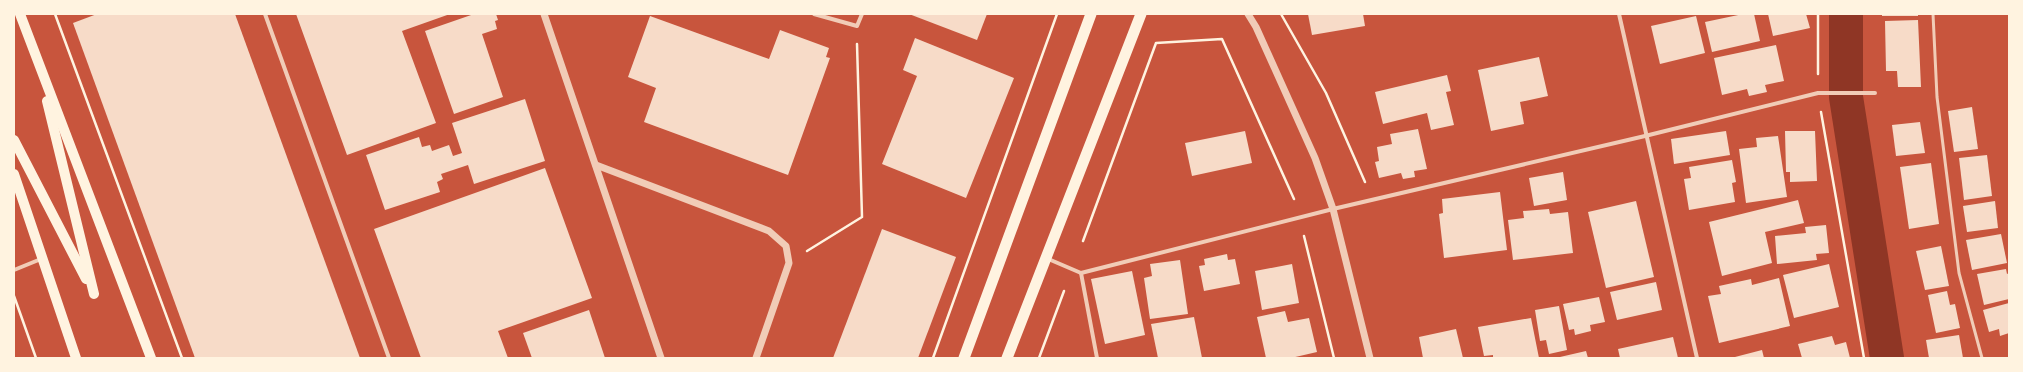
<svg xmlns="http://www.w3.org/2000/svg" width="2023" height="372" font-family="'Times New Roman',serif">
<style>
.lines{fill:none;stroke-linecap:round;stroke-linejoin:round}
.canal{stroke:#8f3625;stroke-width:34}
.building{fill:#f7dbc8}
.path{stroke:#fff3e0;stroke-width:2.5}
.service{stroke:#f1ccb7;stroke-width:3}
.minor{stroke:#f1ccb7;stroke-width:4}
.tertiary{stroke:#f1ccb7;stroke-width:7}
.primary{stroke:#fff3e0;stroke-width:10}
.trunk{stroke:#fff3e0;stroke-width:11}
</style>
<rect width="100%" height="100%" fill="#c8553d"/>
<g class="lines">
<polyline class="canal" points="1846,14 1846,97 1887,358"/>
</g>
<g class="building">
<polygon points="97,14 235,14 360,358 195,358 73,23"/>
<polygon points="296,14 450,14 402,31 436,123 347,155"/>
<polygon points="474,14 496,14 498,20 495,21 497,29 482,34 503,97 454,114 425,31"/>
<polygon points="909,14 987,14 977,40"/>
<polygon points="1308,14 1363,14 1365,26 1312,35"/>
<polygon points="1743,14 1754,14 1760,41 1712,52 1705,22"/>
<polygon points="1768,14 1806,14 1810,28 1773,36"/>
<rect x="1882" y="14" width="36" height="2"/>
<polygon points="650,16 769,59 780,30 829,48 826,57 830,58 788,175 644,122 656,88 628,77"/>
<polygon points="1696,16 1705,53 1660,64 1651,26"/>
<polygon points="1918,20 1921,87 1898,87 1897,71 1886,71 1885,21"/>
<polygon points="915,38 1014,78 966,198 882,164 917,76 903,70"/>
<polygon points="1776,45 1784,81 1765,85 1767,92 1749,96 1747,89 1722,95 1714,58"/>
<polygon points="1539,57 1548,96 1520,102 1524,124 1491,131 1478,70"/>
<polygon points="1447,75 1451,91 1446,92 1454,125 1431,130 1427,113 1383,124 1375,92"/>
<polygon points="525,99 545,161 474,184 468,165 441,174 443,179 437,182 440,192 385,210 366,155 419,137 422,147 430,145 432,151 449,145 453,156 462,153 452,123"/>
<polygon points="1972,107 1978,149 1954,152 1948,111"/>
<polygon points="1920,122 1925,153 1896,156 1892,125"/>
<polygon points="1418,129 1427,169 1414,171 1415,177 1403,179 1401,173 1379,178 1375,162 1379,161 1377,147 1392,144 1390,134"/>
<polygon points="1245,131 1252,163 1192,176 1185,143"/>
<polygon points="1726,131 1730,155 1674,164 1671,139"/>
<polygon points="1785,131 1815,131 1817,181 1790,182 1790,172 1786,172"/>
<polygon points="1778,136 1787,197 1746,203 1739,149 1757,147 1756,138"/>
<polygon points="1987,155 1992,196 1964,200 1959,158"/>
<polygon points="1732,160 1736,182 1732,183 1735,202 1689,210 1684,179 1691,178 1689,167"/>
<polygon points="1931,163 1939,224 1909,229 1900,167"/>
<polygon points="545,168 592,298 498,331 508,358 421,358 374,229"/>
<polygon points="1563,172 1567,200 1534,206 1529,178"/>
<polygon points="1500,192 1507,250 1444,258 1439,214 1443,213 1442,199"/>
<polygon points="1798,200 1804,223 1765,232 1772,263 1722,276 1709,222"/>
<polygon points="1636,201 1654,277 1606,288 1588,212"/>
<polygon points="1995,201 1998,228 1967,232 1963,206"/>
<polygon points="1549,209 1550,214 1568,212 1573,253 1513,260 1508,220 1524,218 1523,211"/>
<polygon points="1826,225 1829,253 1816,254 1817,260 1777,264 1775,236 1806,233 1805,227"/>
<polygon points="882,229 956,257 918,358 833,358"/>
<polygon points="2001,234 2007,263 1972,270 1966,240"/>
<polygon points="1941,246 1949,286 1925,290 1916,251"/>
<polygon points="1227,254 1228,260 1235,259 1240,284 1204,291 1199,266 1205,265 1204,259"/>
<polygon points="1180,260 1188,314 1150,319 1144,278 1152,276 1150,264"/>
<polygon points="1292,264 1299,303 1262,310 1255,271"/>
<polygon points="1829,264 1839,307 1794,318 1783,275"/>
<polygon points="2006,269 2007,274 2009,273 2009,299 1984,305 1977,274"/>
<polygon points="1132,271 1145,335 1105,344 1091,279"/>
<polygon points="1779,278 1790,326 1719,343 1708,296 1721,294 1719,286 1751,279 1752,285"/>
<polygon points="1656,282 1662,310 1617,320 1610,292"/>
<polygon points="1947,291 1950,305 1955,304 1960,328 1936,333 1928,295"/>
<polygon points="1599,297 1605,322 1590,325 1591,331 1575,335 1574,329 1569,330 1563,304"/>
<polygon points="2009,303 2009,333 2000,336 1999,329 1989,332 1983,310"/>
<polygon points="1559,306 1567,350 1549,354 1546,340 1540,341 1535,310"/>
<polygon points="589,310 605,358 532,358 523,333"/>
<polygon points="1285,311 1288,322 1309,318 1317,352 1291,358 1266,358 1257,317"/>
<polygon points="1194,317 1202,358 1158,358 1151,324"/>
<polygon points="1531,318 1539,358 1493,358 1493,355 1484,356 1478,327"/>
<polygon points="1456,329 1463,358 1423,358 1419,337"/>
<polygon points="1959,335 1963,358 1929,358 1926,340"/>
<polygon points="1832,336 1835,345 1846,342 1850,358 1802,358 1798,344"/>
<polygon points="1673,337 1678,358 1620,358 1618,349"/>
<polygon points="1762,350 1764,358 1735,358 1735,357"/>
<polygon points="1586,351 1588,358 1560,358 1560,357"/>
</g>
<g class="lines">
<g class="path">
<polyline points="55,14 182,358"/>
<polyline points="1281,14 1326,93 1365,182"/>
<polyline points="1818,74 1818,14"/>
<polyline points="1821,112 1864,358"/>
<polyline points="1304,236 1334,358"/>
<polyline points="1083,241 1156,43 1222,39 1294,199"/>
<polyline points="807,251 862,217 857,44"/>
<polyline points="14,296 36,358"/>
<polyline points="933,358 1057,14"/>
<polyline points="1039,358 1064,291"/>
</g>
<polyline class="service" points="1933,14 1937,97 1959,273 1982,358"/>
<g class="minor">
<polyline points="265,14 389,358"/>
<polyline points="814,14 857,26 862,14"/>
<polyline points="1619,14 1697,358"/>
<polyline points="1046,258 1081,273 1097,358"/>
<polyline points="14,270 41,259"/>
<polyline points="1081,273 1333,209 1645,136 1818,93 1875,93"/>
</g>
<g class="tertiary">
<polyline points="544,14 661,358"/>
<polyline points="1248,14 1256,27 1315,158 1333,209 1370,358"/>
<polyline points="596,165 769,231 786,246 789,263 756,358"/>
</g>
<g class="primary">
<polyline points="20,14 151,358"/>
<polyline points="47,101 94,294"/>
<polyline points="14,140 86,279"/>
<polyline points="14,174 76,358"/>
</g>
<g class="trunk">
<polyline points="964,358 1091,14"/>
<polyline points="1007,358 1141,14"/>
</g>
</g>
<rect width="2023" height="372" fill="none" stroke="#fff3e0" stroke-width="30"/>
</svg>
